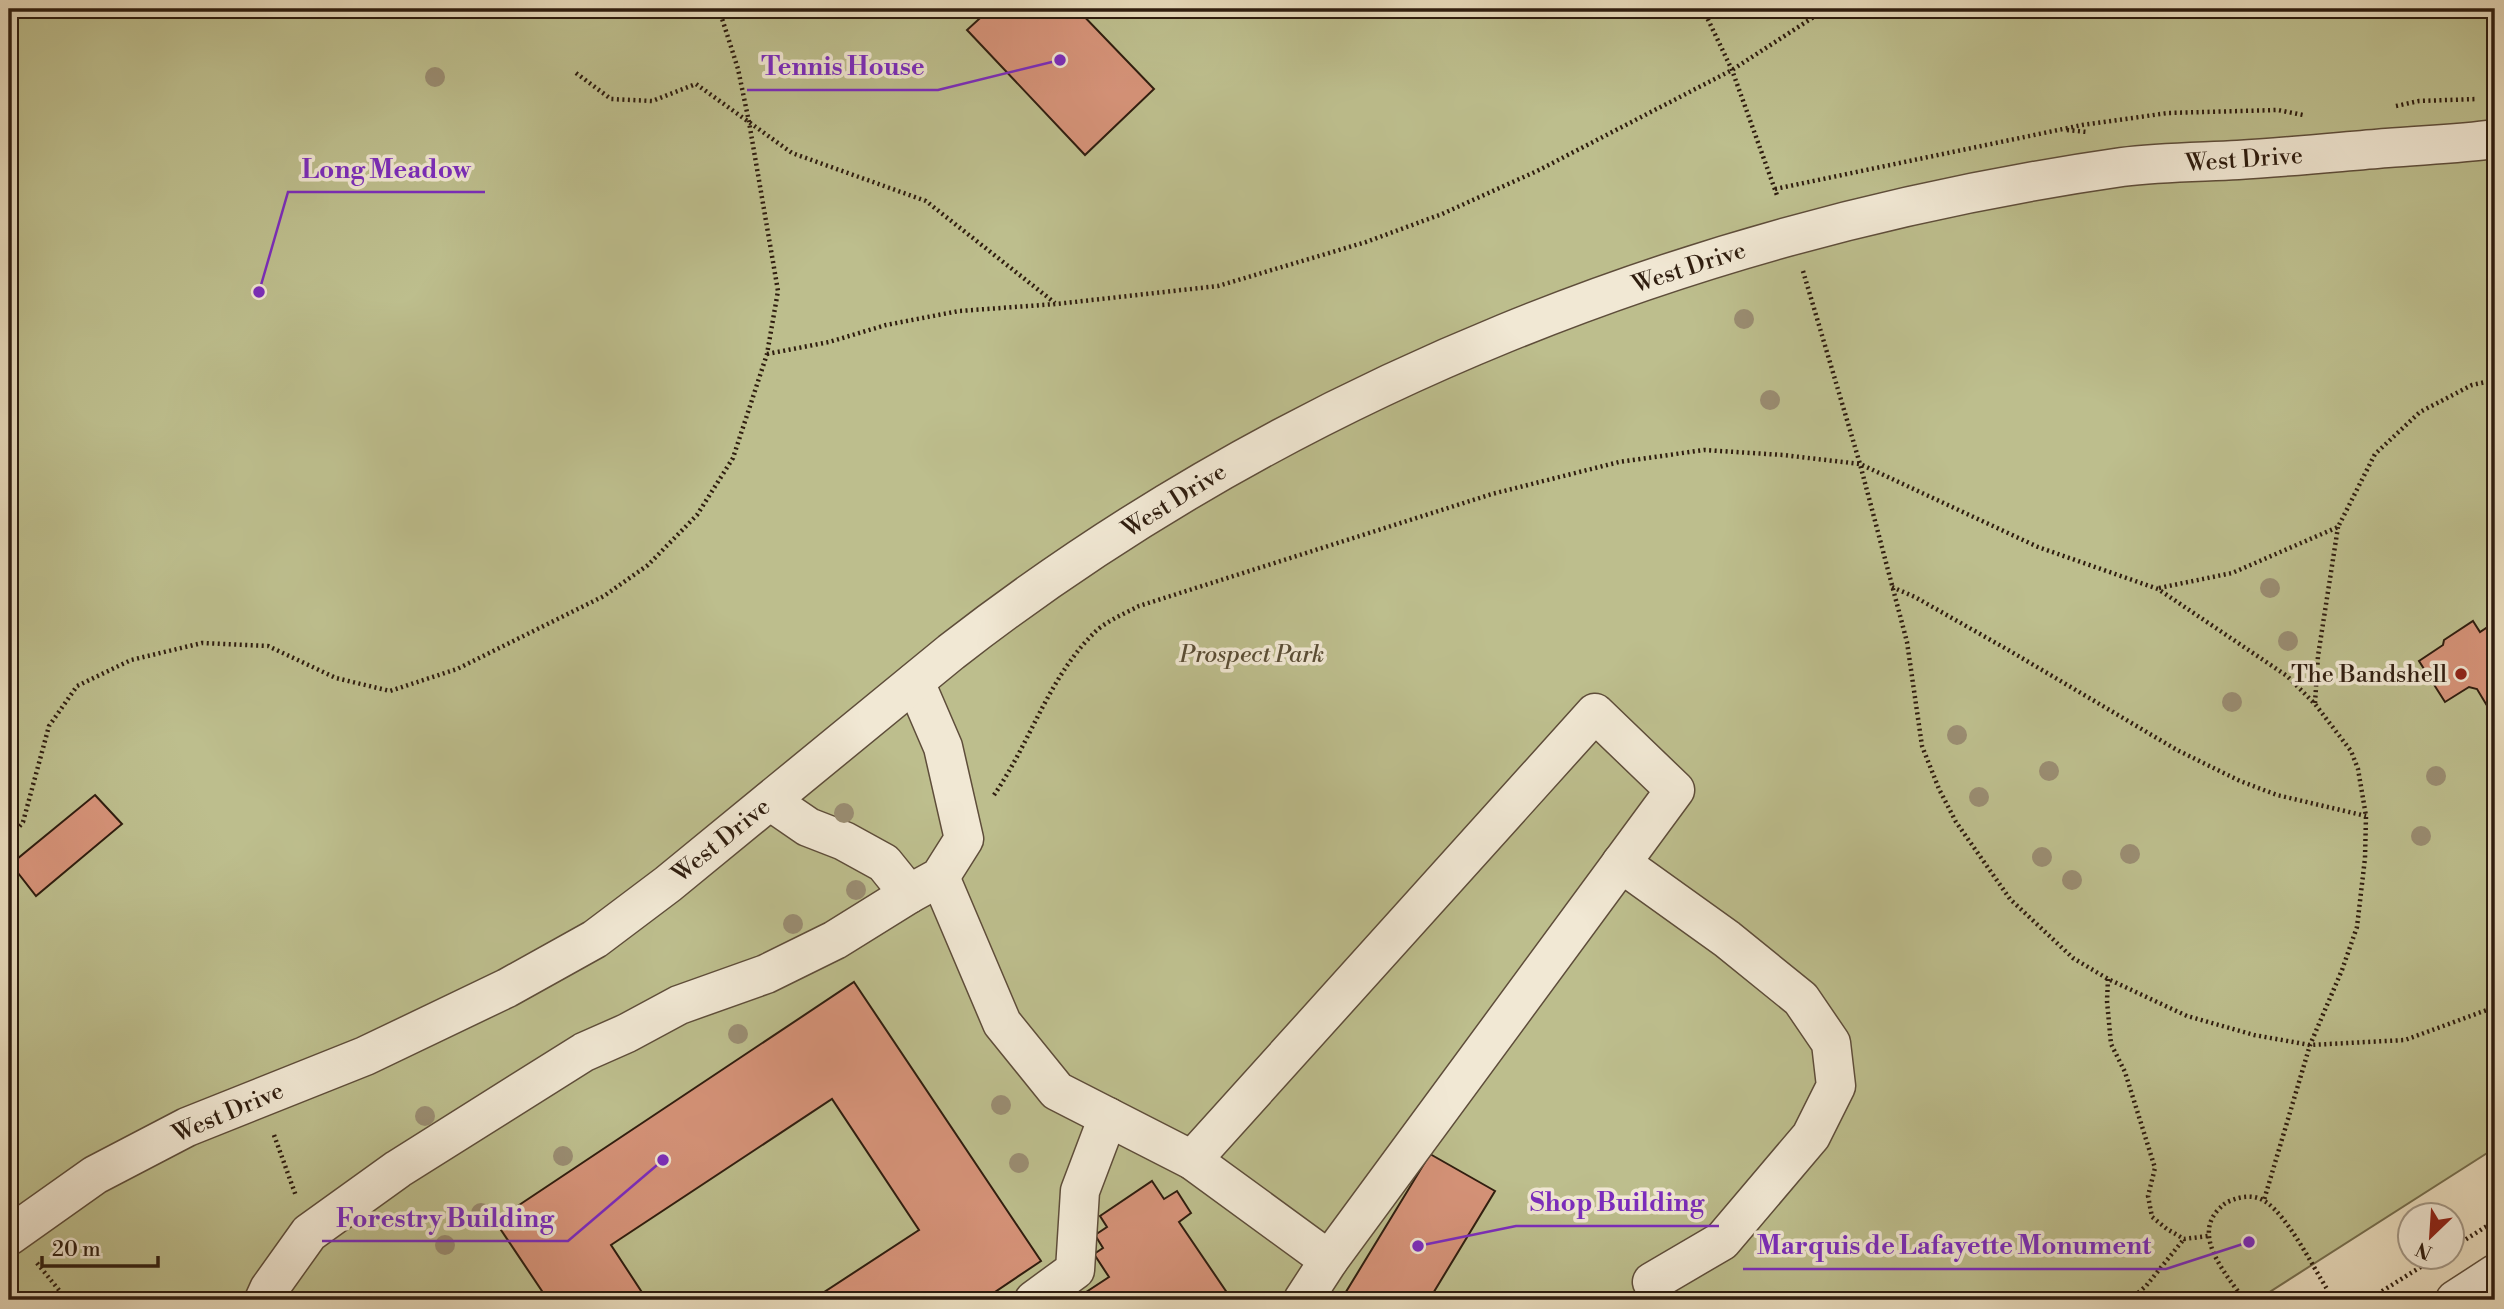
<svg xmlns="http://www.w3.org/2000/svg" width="2504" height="1309" font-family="'Libre Bodoni',serif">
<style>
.green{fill:#bdbe8d;stroke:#766e4e;stroke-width:2}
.building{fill:#d69379;stroke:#2f1d0f;stroke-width:2}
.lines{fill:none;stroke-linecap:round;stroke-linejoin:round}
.minor-casing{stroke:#5e4d3a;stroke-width:41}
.path{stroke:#2f1d0f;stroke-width:4.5;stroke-dasharray:2 3.5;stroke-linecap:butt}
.minor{stroke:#f1e8d4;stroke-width:38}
.tree{fill:#9a8d72}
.poi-dot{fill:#8f2418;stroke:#f1e8d4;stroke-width:2.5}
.labels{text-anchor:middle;stroke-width:7;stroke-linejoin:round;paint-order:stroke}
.street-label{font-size:24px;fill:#2f1d0f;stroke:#f1e8d4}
.park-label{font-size:24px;font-style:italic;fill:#5a4d35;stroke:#f1e8d4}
.poi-label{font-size:24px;fill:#2f1d0f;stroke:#f1e8d4;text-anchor:end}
.leader{fill:none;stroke:#7b2cbf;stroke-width:2.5}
.callout-dot{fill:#7b2cbf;stroke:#f1e8d4;stroke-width:2.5}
.callout-label{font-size:26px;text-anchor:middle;font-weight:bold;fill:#7b2cbf;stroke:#f1e8d4;stroke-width:7;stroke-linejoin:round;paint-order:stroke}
</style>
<rect width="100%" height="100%" fill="#e9dcbd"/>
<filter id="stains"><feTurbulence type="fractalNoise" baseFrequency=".00286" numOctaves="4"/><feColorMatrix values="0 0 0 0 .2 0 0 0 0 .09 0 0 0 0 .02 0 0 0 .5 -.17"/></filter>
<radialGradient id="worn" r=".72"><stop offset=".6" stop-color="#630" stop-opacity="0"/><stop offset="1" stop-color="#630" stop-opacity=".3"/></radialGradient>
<polygon class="green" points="9,9 2495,9 2495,1148 2257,1300 9,1300"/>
<g class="building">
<polygon points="990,9 1077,9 1154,89 1085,155 967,30"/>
<polygon points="2473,621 2480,632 2495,622 2495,719 2477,689 2469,687 2445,702 2419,661 2443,645 2444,640"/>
<polygon points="95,795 122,824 36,896 11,864"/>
<polygon points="854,982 1041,1261 983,1300 812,1300 919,1230 832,1099 611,1245 647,1300 548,1300 495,1221"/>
<polygon points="1430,1154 1495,1191 1429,1300 1341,1300"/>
<polygon points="1152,1181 1164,1199 1177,1191 1191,1213 1179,1222 1232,1300 1074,1300 1109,1277 1094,1254 1103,1248 1095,1235 1107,1227 1100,1216"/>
</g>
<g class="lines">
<g class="minor-casing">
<g id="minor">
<polyline points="770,801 808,827 844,841 884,863 909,894 940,877 964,839 943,747 915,682"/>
<polyline points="1621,863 1727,939 1801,999 1831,1043 1836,1086 1811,1136 1722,1241 1652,1282"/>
<polyline points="940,877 1002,1023 1057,1091 1192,1160 1329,1260"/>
<polyline points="1192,1160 1595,713 1675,790 1329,1260 1303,1300"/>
<path d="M9 1236 95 1175 187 1127 365 1056 507 988 595 939 668 884 951 652C1290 388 1698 228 2122 167 2160 162 2200 162 2238 160 2288 157 2338 152 2387 148 2423 145 2459 144 2495 139"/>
<polyline points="264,1300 269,1289 309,1233 398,1169 584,1052 627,1033 679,1005 766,974 835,940 909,894"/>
<polyline points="1034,1300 1075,1270 1080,1191 1108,1117"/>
<polyline points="2455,1300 2495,1274"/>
</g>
</g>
<g class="path">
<polyline points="1703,9 1732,70 1778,198"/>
<polyline points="576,73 611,99 652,101 696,84 792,153 926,201 1055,303"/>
<polyline points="2396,106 2419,101 2477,99"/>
<polyline points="2067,130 2087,132"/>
<polyline points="1775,189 2082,125 2168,113 2278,110 2303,115"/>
<polyline points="1803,271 1860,464 1907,642 1922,746 1939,789 1956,822 2010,899 2073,958 2108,979 2187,1016 2254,1035 2310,1045 2405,1040 2495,1007"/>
<polyline points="767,354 829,342 886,325 959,311 1056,304 1218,286 1366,242 1442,214 1537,171 1732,70 1826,9"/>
<polyline points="1892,587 1915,597 2010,651 2177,750 2240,781 2277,795 2366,816"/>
<polyline points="2159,588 2232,573 2338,527 2375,454 2420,412 2472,385 2495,380"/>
<polyline points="2315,703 2318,656 2338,527"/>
<path d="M994 795C1030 743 1048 679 1093 634 1104 622 1124 614 1139 606L1492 494 1619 462 1704 450 1783 455 1860 464 2038 547 2158 589 2287 676 2315 704 2351 751 2358 769 2366 816 2365 858 2357 927 2342 970 2310 1045 2264 1200"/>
<polyline points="9,839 23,822 49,726 77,686 131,660 202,643 268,646 336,678 390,691 457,669 604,596 648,565 697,515 733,458 767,354 778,291 749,122 738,69 719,9"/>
<polyline points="2108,979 2107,1001 2111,1044 2125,1072 2155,1168 2148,1196 2152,1217 2167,1229 2184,1239 2208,1236"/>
<polyline points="274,1135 296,1196"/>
<polyline points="2452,1248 2495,1221"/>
<polyline points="37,1263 67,1300"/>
<polyline points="2130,1300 2146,1286 2184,1239"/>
<path d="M2244 1300C2228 1276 2192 1238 2218 1210 2222 1206 2224 1203 2230 1201 2242 1196 2254 1194 2266 1202 2288 1217 2312 1265 2327 1289"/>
<polyline points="2368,1300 2438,1256"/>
</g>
<use href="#minor" class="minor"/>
</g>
<g class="tree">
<circle cx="435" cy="77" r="10"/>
<circle cx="1744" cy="319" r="10"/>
<circle cx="1770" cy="400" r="10"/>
<circle cx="2270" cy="588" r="10"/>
<circle cx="2288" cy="641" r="10"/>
<circle cx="2232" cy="702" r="10"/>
<circle cx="1957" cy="735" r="10"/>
<circle cx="2049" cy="771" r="10"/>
<circle cx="2436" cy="776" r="10"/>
<circle cx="1979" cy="797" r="10"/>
<circle cx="844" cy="813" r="10"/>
<circle cx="2421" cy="836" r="10"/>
<circle cx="2130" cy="854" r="10"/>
<circle cx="2042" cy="857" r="10"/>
<circle cx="2072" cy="880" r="10"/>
<circle cx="856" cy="890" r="10"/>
<circle cx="793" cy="924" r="10"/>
<circle cx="738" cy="1034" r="10"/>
<circle cx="1001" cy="1105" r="10"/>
<circle cx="425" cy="1116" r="10"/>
<circle cx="563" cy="1156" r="10"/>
<circle cx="1019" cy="1163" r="10"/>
<circle cx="481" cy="1213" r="10"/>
<circle cx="445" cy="1245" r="10"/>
</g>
<circle class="poi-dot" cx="2461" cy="674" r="7"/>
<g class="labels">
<g class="street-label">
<text transform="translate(2244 159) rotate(-4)" y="8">West Drive</text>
<text transform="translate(1689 267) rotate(-18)" y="8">West Drive</text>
<text transform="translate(1174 500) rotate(-32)" y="8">West Drive</text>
<text transform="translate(721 840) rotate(-39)" y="8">West Drive</text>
<text transform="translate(228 1112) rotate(-23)" y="8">West Drive</text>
</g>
<g class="park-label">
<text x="1252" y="662">Prospect Park</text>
</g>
<g class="poi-label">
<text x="2447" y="682">The Bandshell</text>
</g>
</g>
<path class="leader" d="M1060 60L938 90H747M259 292L288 192H485M1418 1246L1516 1226H1719M663 1160L568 1241H322M2249 1242L2166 1269H1743"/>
<g class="callout-dot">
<circle cx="1060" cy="60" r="7"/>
<circle cx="259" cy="292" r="7"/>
<circle cx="1418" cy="1246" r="7"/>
<circle cx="663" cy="1160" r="7"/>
<circle cx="2249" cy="1242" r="7"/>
</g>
<g class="callout-label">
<text x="843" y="75">Tennis House</text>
<text x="386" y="178">Long Meadow</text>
<text x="1617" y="1211">Shop Building</text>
<text x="445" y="1227">Forestry Building</text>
<text x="1954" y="1254">Marquis de Lafayette Monument</text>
</g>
<rect width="2504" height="1309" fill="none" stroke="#e9dcbd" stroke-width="35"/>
<rect x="10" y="10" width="2483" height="1288" fill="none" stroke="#2f1d0f" stroke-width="3.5"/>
<rect x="18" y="18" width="2469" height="1274" fill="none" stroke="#2f1d0f" stroke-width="2"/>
<g transform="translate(2431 1236) rotate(205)"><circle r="33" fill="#f1e8d4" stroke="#a39785" stroke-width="2"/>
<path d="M0-5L12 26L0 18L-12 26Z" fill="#8f2418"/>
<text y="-10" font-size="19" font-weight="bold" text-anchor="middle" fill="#2f1d0f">N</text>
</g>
<path d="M42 1256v10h116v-10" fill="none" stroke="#2f1d0f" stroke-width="3.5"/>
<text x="52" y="1256" font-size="21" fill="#2f1d0f" stroke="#f1e8d4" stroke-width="5" paint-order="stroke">20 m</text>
<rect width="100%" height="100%" filter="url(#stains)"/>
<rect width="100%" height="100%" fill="url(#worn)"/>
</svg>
